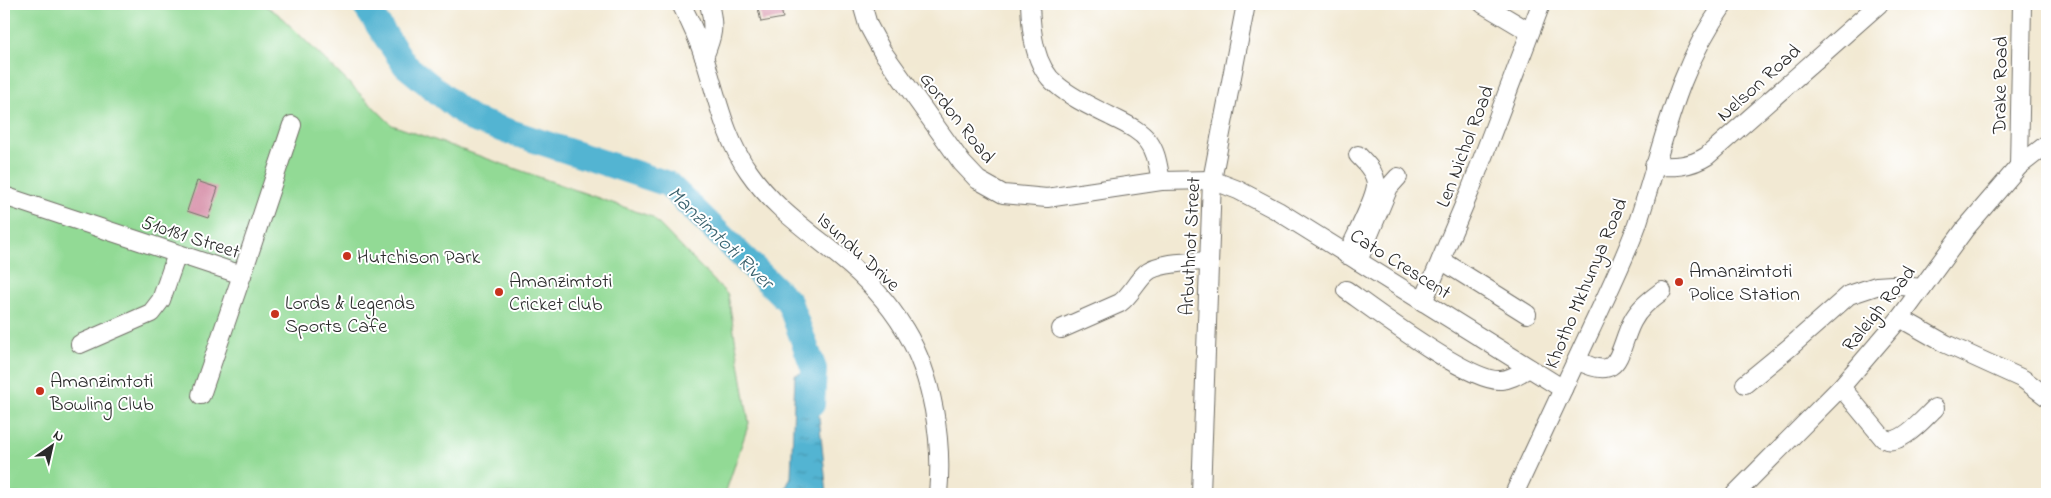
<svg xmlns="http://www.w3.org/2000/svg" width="2051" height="498" font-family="'Indie Flower',sans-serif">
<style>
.green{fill:#92da95;stroke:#5e8260}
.water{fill:url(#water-ripples);stroke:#3f707e}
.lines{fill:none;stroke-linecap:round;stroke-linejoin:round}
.river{stroke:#53b4d2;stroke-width:26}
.building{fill:#d68ea7}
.minor-casing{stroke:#716e66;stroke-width:20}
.minor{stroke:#fff;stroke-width:18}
.poi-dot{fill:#c8321e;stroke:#fff;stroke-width:2}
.labels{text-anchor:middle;stroke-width:4;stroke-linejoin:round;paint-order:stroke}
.street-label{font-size:20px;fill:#2b2b2b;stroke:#fff}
.poi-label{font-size:20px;fill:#2b2b2b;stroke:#fff;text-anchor:start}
.water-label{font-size:21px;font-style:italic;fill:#3b626e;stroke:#fff}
</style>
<defs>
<pattern id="water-ripples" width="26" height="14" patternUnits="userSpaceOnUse" patternTransform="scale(1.25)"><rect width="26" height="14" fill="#53b4d2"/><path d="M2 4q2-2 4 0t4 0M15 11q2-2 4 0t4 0" fill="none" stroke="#4593ab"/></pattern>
</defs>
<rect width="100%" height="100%" fill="#fff"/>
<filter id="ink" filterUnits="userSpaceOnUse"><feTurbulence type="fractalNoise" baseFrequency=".02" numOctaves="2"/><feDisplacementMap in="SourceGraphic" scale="10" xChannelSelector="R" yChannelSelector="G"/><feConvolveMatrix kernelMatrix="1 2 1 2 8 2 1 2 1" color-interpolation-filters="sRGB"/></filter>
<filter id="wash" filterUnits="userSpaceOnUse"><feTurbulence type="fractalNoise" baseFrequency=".0096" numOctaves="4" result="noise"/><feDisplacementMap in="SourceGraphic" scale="20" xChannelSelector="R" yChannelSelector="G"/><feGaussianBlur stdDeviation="1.12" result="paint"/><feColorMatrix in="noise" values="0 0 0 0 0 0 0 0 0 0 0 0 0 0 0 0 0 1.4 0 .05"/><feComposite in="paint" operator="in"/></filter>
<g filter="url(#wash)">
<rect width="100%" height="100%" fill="#f2e9d3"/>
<polygon class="green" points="4,4 263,4 278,14 392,125 652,217 728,295 749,423 725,494 4,494"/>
<polygon class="water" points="814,369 827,494 783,494 791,477 795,375"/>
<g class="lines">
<polyline class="river" points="364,4 405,65 471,119 668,184 789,302 814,369 812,404"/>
</g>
<g id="blocks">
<g class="building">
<polygon points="780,4 783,18 761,22 758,8"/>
<polygon points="197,181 218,188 208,218 187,211"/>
</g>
</g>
</g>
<g filter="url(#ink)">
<use href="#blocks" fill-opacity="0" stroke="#716e66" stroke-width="1"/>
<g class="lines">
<g class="minor-casing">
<g id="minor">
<path d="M681 4C690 21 699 41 705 60 717 97 725 139 749 172 773 207 807 230 840 257 865 277 888 302 905 330 933 376 943 441 938 494"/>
<polyline points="862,4 868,25 882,51 962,163 978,180 1003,194 1047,198 1161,181 1212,180 1238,190 1278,211 1563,389"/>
<path d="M1030 4C1031 31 1034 67 1057 85 1072 98 1092 107 1110 116 1123 123 1139 129 1148 141 1157 152 1158 167 1161 181"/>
<polyline points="1483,4 1530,32"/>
<path d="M704 57C713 35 715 27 709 4"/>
<path d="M1654 166C1673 167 1690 167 1707 156L1879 4"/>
<polyline points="2019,166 2022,4"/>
<polyline points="4,196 242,275 292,125"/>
<path d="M1347 255C1354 239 1375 200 1376 185 1376 173 1366 163 1358 155"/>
<polyline points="1441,260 1527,314"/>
<polyline points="1358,261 1389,187 1398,177"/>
<path d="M1346 290C1374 310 1470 383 1501 380 1512 379 1520 373 1529 368"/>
<polyline points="1423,302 1470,191 1541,4"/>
<polyline points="1900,318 1946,344 2023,379 2047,397"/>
<path d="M1061 329 1120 303C1131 295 1136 282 1146 273 1158 262 1192 262 1208 261"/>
<polyline points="80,344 151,313 161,300 177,254"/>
<path d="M1577 360C1622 384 1617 352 1632 322 1639 308 1650 300 1662 291"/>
<polyline points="1745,384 1790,347 1849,295 1876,286 1892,285 1922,288"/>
<path d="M1841 387 1883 438C1899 449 1924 418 1935 408"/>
<polyline points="201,395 242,275"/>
<polyline points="1201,494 1212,180 1246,4"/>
<path d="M1514 494C1540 439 1565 384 1591 329 1607 295 1624 260 1637 225 1664 146 1674 74 1724 4"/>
<polyline points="1735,494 1841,387 1900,318 1965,229 2019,166 2047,144"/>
</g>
</g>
<use href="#minor" class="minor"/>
</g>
</g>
<g class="poi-dot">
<circle cx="347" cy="256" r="5"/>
<circle cx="1679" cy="282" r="5"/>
<circle cx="499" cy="292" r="5"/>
<circle cx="275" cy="314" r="5"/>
<circle cx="40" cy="391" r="5"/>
</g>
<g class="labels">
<g class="street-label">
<text transform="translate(1758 82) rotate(-42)" y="7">Nelson Road</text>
<text transform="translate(1999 85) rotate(-89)" y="7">Drake Road</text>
<text transform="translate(958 117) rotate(52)" y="7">Gordon Road</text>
<text transform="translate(1464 146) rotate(-69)" y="7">Len Nichol Road</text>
<text transform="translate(191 236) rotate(18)" y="7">510181 Street</text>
<text transform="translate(1189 246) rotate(-87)" y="7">Arbuthnot Street</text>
<text transform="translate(859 251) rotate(43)" y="7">Isundu Drive</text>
<text transform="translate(1401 263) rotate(32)" y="7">Cato Crescent</text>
<text transform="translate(1585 283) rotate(-67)" y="7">Khotho Mkhunya Road</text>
<text transform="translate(1878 308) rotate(-51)" y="7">Raleigh Road</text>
</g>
<g class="poi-label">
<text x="357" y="263">Hutchison Park</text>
<text x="1689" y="277">Amanzimtoti<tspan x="1689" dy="23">Police Station</tspan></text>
<text x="509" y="287">Amanzimtoti<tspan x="509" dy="23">Cricket club</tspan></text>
<text x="285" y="309">Lords &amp; Legends<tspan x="285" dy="23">Sports Cafe</tspan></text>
<text x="50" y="387">Amanzimtoti<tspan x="50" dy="23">Bowling Club</tspan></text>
</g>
<g class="water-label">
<text transform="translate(721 237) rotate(44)" y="7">Manzimtoti River</text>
</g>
</g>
<rect width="2051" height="498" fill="none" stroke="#fff" stroke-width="20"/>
<g transform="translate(52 446) rotate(34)" stroke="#ffffff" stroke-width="4" paint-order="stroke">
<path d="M0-4L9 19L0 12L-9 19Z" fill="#2b2b2b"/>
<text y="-8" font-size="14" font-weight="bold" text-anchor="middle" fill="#2b2b2b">N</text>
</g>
</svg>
